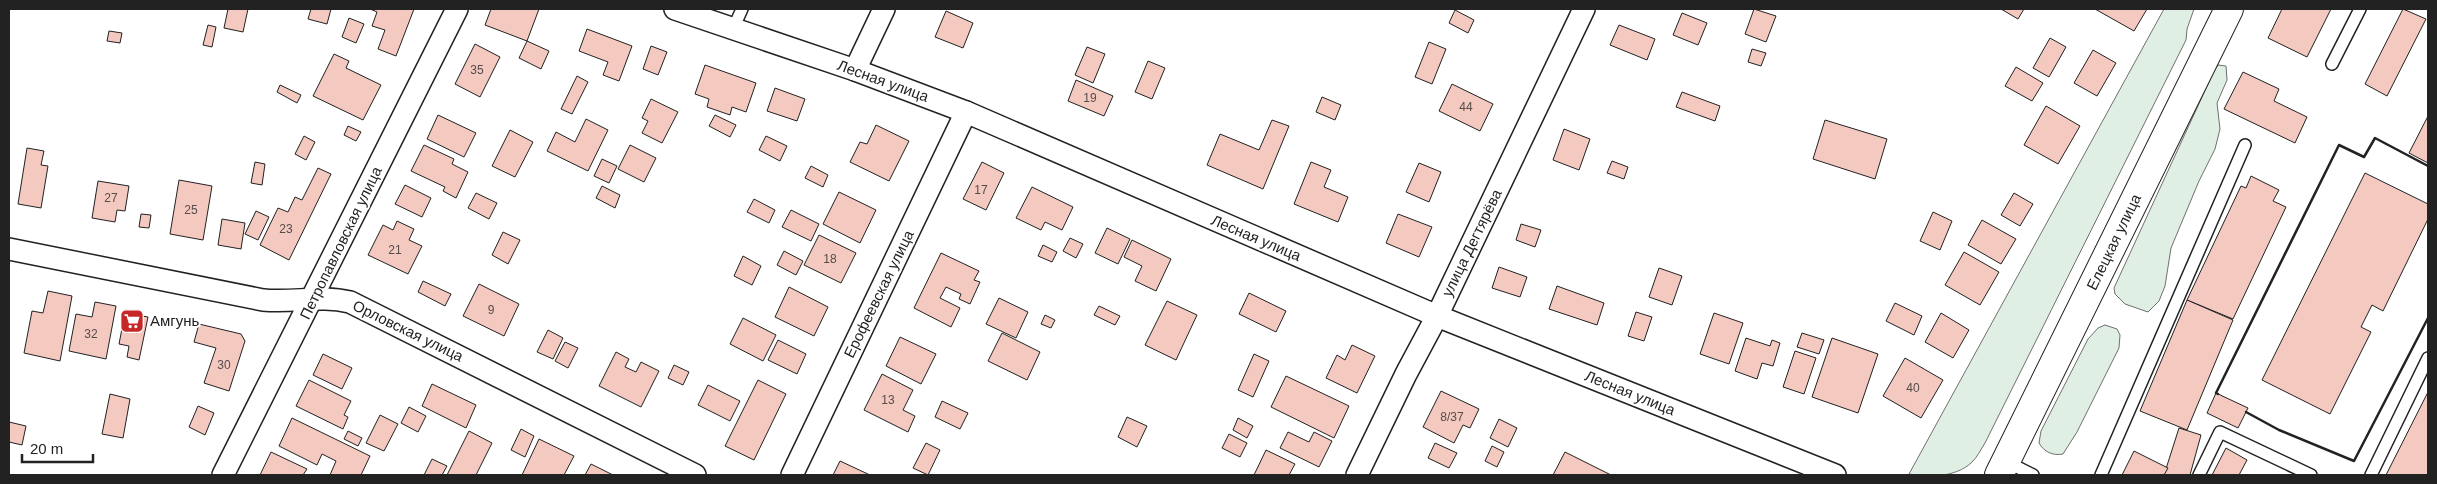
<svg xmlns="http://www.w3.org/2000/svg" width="2437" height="484" font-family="Helvetica,sans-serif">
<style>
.green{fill:#e0efe3;stroke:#6f6f6f}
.building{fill:#f3c9c0;stroke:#222}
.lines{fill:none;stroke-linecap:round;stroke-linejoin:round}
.lane-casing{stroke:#222;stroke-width:14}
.street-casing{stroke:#222;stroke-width:24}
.secondary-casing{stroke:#222;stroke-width:30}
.lane{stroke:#fff;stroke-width:11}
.street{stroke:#fff;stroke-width:21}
.secondary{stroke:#fff;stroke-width:28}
.wall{stroke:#222;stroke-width:2.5}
.labels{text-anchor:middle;stroke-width:4;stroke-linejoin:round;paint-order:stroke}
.number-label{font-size:12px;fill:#564c4a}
.street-label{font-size:15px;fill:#222;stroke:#fff}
.poi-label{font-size:15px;fill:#222;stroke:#fff;text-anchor:start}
</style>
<rect width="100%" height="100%" fill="#fff"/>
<g class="green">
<path d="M2164 9H2194L2187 29 2186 40 1985 443C1981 449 1977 458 1971 463 1956 477 1928 478 1909 474Z"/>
<polygon points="2218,65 2226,66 2227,80 2217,103 2220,129 2215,149 2199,181 2171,248 2165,286 2159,301 2148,312 2125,304 2115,294 2114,288 2214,71"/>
<path d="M2105 325 2117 329 2120 335 2119 348 2077 432 2063 454C2053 456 2044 452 2039 443L2041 431 2088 339 2098 328Z"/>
</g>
<g class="building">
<polygon points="228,9 248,9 243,32 224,28"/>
<polygon points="311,9 331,9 327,24 308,19"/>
<polygon points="370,9 414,9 396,56 378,49 385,30 372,26 377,12"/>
<polygon points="491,9 539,9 527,41 485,25"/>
<polygon points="1754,9 1776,16 1766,42 1745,34"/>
<polygon points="2001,9 2024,9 2018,19"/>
<polygon points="2095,9 2147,9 2134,31"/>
<polygon points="2282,9 2331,9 2307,57 2268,38"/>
<polygon points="2403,9 2426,19 2387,96 2365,84"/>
<polygon points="1455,10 1474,20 1468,33 1449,23"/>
<polygon points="946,11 973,23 963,48 935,37"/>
<polygon points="1682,13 1707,23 1698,45 1673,35"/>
<polygon points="349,18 364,24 356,43 342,37"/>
<polygon points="208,25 216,27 212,47 203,45"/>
<polygon points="1619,25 1655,39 1647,60 1610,45"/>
<polygon points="587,29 632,46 619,81 603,75 608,62 579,51"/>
<polygon points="109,31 122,33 120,43 107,41"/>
<polygon points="2050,38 2066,47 2049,77 2033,68"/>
<polygon points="527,41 549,51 541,69 519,58"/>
<polygon points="1429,42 1446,49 1432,84 1415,77"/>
<polygon points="475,44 500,57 480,97 455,84"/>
<polygon points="651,46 667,52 658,75 643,69"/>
<polygon points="1087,47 1105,54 1093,83 1075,75"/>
<polygon points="1752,49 1766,53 1761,66 1748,62"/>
<polygon points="2093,50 2116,63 2097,96 2074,83"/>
<polygon points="334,54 349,61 346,68 381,85 363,120 313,96"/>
<polygon points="1148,61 1165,68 1152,99 1135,92"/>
<polygon points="705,65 756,83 746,112 732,107 730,115 707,107 709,99 695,94"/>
<polygon points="2016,67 2043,83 2032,101 2005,86"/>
<polygon points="2243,72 2279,89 2274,101 2307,117 2295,143 2224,109"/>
<polygon points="577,76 588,82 572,114 561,109"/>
<polygon points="1076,80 1113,96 1104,116 1068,101"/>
<polygon points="1452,84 1493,104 1480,131 1439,111"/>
<polygon points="280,85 301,95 297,103 277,92"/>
<polygon points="775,88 805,99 797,121 767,111"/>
<polygon points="1682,92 1720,106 1715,121 1676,107"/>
<polygon points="1322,97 1341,105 1335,120 1316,112"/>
<polygon points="651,99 678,112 662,143 642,133 648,121 642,118"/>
<polygon points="2046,106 2080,126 2058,164 2024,145"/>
<polygon points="438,115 476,133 464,157 427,139"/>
<polygon points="715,115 736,125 730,137 709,126"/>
<polygon points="2428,116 2428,163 2409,153"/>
<polygon points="586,119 608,130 588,171 547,151 556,132 575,142"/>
<polygon points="1272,120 1289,126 1263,189 1207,165 1220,134 1259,150"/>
<polygon points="1825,120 1887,139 1875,179 1813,159"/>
<polygon points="876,125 909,141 889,181 850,162 860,142 867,144"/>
<polygon points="348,126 361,132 356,141 344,135"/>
<polygon points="1564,129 1590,139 1579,170 1553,160"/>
<polygon points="510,130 533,142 515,177 492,166"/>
<polygon points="304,136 315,142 306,160 295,154"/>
<polygon points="766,136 787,146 780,161 759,150"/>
<polygon points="424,145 454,159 452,164 468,172 456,198 443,191 445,187 411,171"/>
<polygon points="630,145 656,158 644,182 618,169"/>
<polygon points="27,148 44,151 41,165 48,166 41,208 18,204"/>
<polygon points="602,159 617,166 609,183 594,176"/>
<polygon points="1612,161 1628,167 1624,179 1607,173"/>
<polygon points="255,162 265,164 262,185 251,183"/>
<polygon points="982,162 1004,173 986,210 963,199"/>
<polygon points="1311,162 1331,170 1324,187 1348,197 1338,222 1294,204"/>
<polygon points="1419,163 1441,172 1429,202 1406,192"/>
<polygon points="811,166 828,175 823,187 805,178"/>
<polygon points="318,168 331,174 289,260 260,245 278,208 288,212 295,197 302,200"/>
<polygon points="2365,173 2428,204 2428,219 2383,311 2372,305 2361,327 2371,332 2330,414 2262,380"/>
<polygon points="2251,176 2279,190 2273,201 2286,207 2233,319 2187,300 2241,186 2246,188"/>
<polygon points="179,180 212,186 203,240 170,234"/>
<polygon points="98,181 129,186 125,211 117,210 115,222 92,218"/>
<polygon points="405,185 431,198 422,217 395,204"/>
<polygon points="602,186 620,195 615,208 596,198"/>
<polygon points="1032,187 1073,207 1062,230 1045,222 1041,230 1016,218"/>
<polygon points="839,192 876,210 860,243 823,224"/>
<polygon points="476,193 497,203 489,219 468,208"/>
<polygon points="2014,193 2033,204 2020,226 2001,215"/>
<polygon points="754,199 775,210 769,223 747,212"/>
<polygon points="791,210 819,224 811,241 782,227"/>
<polygon points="256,211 269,217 258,240 245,234"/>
<polygon points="1933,212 1952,221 1940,250 1920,241"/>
<polygon points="141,214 151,215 149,228 139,227"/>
<polygon points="1398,214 1432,227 1419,257 1386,243"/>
<polygon points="222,219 245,223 241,249 218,245"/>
<polygon points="1982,220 2016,239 2001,264 1968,245"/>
<polygon points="397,221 414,229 409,240 422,246 408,274 368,255 383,225 393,230"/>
<polygon points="1521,224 1541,230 1535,247 1516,240"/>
<polygon points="1107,228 1130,239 1118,264 1095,253"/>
<polygon points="503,232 520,240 508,264 492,255"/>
<polygon points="819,235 856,253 841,283 804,265"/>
<polygon points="1070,238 1083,244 1076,258 1063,251"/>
<polygon points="1132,240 1171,259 1156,291 1135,281 1142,266 1124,257"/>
<polygon points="1043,245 1057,252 1052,262 1038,256"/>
<polygon points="784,251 803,261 796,275 777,265"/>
<polygon points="1964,252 1999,272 1980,305 1945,285"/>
<polygon points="941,253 979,271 974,280 980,282 970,304 959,299 961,294 946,287 940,298 960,308 951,327 914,308"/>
<polygon points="743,256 761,266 752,285 734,276"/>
<polygon points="1499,267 1527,277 1520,297 1492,288"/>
<polygon points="1659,268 1682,276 1672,305 1649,297"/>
<polygon points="423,281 451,294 445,306 418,292"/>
<polygon points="479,284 519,304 504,336 463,316"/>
<polygon points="1557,286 1604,303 1597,325 1549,309"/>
<polygon points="789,287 828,307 814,336 775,317"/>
<polygon points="48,291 72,296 60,361 24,353 32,311 43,313"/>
<polygon points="1249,293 1286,311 1276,332 1239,314"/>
<polygon points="999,298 1028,312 1016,338 986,324"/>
<polygon points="2187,300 2233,320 2187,430 2140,411"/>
<polygon points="1167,301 1197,315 1176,360 1145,345"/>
<polygon points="95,302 116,306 106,359 69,351 76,314 92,317"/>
<polygon points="1895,303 1922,316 1914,335 1886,321"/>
<polygon points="1099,306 1120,316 1115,325 1094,315"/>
<polygon points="1636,312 1652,317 1644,341 1628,336"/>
<polygon points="125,313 148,317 139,360 127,357 129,346 119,344"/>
<polygon points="1714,313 1743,323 1729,364 1700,354"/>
<polygon points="1941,313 1969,330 1953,358 1925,342"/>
<polygon points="1045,315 1055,320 1051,328 1041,324"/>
<polygon points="743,318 776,335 763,361 730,344"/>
<polygon points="199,324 241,334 245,341 229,391 204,383 216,348 194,342"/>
<polygon points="548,330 563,338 553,359 537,352"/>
<polygon points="1002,333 1040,352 1027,380 988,361"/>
<polygon points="1802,333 1824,340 1819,354 1797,347"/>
<polygon points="900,337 936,354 921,384 886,366"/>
<polygon points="1746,338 1770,346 1772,340 1780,343 1773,366 1762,363 1757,379 1735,371"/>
<polygon points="1832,338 1878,354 1858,413 1812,397"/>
<polygon points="778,340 806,354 797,374 768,360"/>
<polygon points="565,342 578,348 568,368 555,361"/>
<polygon points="1352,345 1375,356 1357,393 1326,378 1337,355 1345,360"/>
<polygon points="1795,351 1816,358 1804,394 1783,387"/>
<polygon points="616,352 629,359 625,367 636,372 641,362 659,371 641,407 599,386"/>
<polygon points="323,354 352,368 342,389 313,375"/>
<polygon points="1254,354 1269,361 1253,397 1238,390"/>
<polygon points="1905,358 1943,380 1921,418 1883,396"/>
<polygon points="674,365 689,372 683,385 668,378"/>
<polygon points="882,374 913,390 903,410 915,416 908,432 864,410"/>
<polygon points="1286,376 1349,406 1334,438 1271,407"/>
<polygon points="309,380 351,401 344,415 348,417 343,429 296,406"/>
<polygon points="758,380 786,394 754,460 725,446"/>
<polygon points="432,384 476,405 466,428 422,406"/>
<polygon points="708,385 740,401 730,421 698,405"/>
<polygon points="1441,391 1479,409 1470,428 1463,425 1454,443 1423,427"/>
<polygon points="2428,392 2428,475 2386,475"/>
<polygon points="2216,393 2248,408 2238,428 2207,413"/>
<polygon points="110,394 130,399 123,438 102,434"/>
<polygon points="942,401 968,413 960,429 935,417"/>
<polygon points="198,406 214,413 205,435 189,427"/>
<polygon points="409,407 426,416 418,432 401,423"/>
<polygon points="380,415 398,424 384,451 366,443"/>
<polygon points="1127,417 1147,426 1137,447 1118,437"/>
<polygon points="292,418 370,456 361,475 330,475 336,461 322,454 317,465 279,446"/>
<polygon points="1238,418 1253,426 1247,438 1233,430"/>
<polygon points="1499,419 1517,428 1508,447 1490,438"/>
<polygon points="9,422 26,426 22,445 9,442"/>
<polygon points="2179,428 2201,435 2190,475 2164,475"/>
<polygon points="521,429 534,436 525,457 511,450"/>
<polygon points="348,431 362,438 358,446 344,439"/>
<polygon points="469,431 492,443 476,475 447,475"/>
<polygon points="1288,432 1309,442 1314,432 1332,441 1319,467 1280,448"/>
<polygon points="1229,434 1247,443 1240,457 1222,448"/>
<polygon points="539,439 574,456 564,475 522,475"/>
<polygon points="926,443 940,450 928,475 913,468"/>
<polygon points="1435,443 1457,453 1449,468 1428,458"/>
<polygon points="1492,446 1504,452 1497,467 1485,461"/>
<polygon points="2226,448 2247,460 2239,475 2212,475"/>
<polygon points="1266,450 1295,464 1289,475 1254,475"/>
<polygon points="2134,451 2168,468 2164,475 2122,475"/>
<polygon points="271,452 307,469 303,475 260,475"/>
<polygon points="1565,452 1611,475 1553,475"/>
<polygon points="432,459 447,466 442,475 424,475"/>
<polygon points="840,461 870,475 833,475"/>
<polygon points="591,464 613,475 585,475"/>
</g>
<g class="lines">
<g class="lane-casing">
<g id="lane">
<polyline points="733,29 742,9"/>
<polyline points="2332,64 2360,9"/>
<polyline points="2005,461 2033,475"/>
<polyline points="2101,475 2245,145"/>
<polyline points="2199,475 2220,432 2311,475"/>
<polyline points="2371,475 2428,358"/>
</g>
</g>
<g class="street-casing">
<g id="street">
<polyline points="675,9 855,70 966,112 1437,316 1835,475"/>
<polyline points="855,70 884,9"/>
<path d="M9 249 263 300C294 303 320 295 350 302L695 475"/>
<polyline points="223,475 457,9"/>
<polyline points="792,475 966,112"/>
<polyline points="1357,475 1406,374 1437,316 1584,9"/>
</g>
</g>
<g class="secondary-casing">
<polyline id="secondary" points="1999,475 2229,9"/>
</g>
<use href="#lane" class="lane"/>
<use href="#street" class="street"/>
<use href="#secondary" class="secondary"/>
<g class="wall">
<polyline points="2218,394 2216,393 2339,145 2364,157 2375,138 2428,166"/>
<polyline points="2246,412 2279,430 2354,461 2428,318"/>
</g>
</g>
<defs>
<g id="supermarket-square" transform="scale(1.25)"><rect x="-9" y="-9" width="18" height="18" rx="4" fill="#c62828" stroke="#fff"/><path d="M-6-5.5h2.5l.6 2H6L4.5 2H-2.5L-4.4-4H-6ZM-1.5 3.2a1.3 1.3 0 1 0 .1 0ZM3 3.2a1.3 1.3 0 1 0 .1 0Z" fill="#fff"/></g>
</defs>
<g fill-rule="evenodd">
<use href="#supermarket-square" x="132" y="321"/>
</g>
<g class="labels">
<g class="number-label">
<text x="477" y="74">35</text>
<text x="1090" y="102">19</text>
<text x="1466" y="111">44</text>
<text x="981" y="194">17</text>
<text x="111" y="202">27</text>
<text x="191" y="214">25</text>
<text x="286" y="233">23</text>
<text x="395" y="254">21</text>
<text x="830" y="263">18</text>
<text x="491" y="314">9</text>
<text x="91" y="338">32</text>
<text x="224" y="369">30</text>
<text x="1913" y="392">40</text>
<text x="888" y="404">13</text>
<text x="1452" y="421">8/37</text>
</g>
<g class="street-label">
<text transform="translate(883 81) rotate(20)" y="5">Лесная улица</text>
<text transform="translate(1256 238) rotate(23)" y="5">Лесная улица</text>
<text transform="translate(2114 242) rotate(-64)" y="5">Елецкая улица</text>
<text transform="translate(341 243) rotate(-64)" y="5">Петропавловская улица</text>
<text transform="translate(1472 243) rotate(-64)" y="5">улица Дегтярёва</text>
<text transform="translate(879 294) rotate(-64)" y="5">Ерофеевская улица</text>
<text transform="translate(408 331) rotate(26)" y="5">Орловская улица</text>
<text transform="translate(1630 393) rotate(22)" y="5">Лесная улица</text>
</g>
<g class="poi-label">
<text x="150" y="326">Амгунь</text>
</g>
</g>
<rect width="2437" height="484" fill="none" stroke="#222222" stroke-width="20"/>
<path d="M22 454v8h71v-8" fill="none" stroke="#222222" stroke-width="2.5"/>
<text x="30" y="454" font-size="15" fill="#222222" stroke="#ffffff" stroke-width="4" paint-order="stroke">20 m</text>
</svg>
